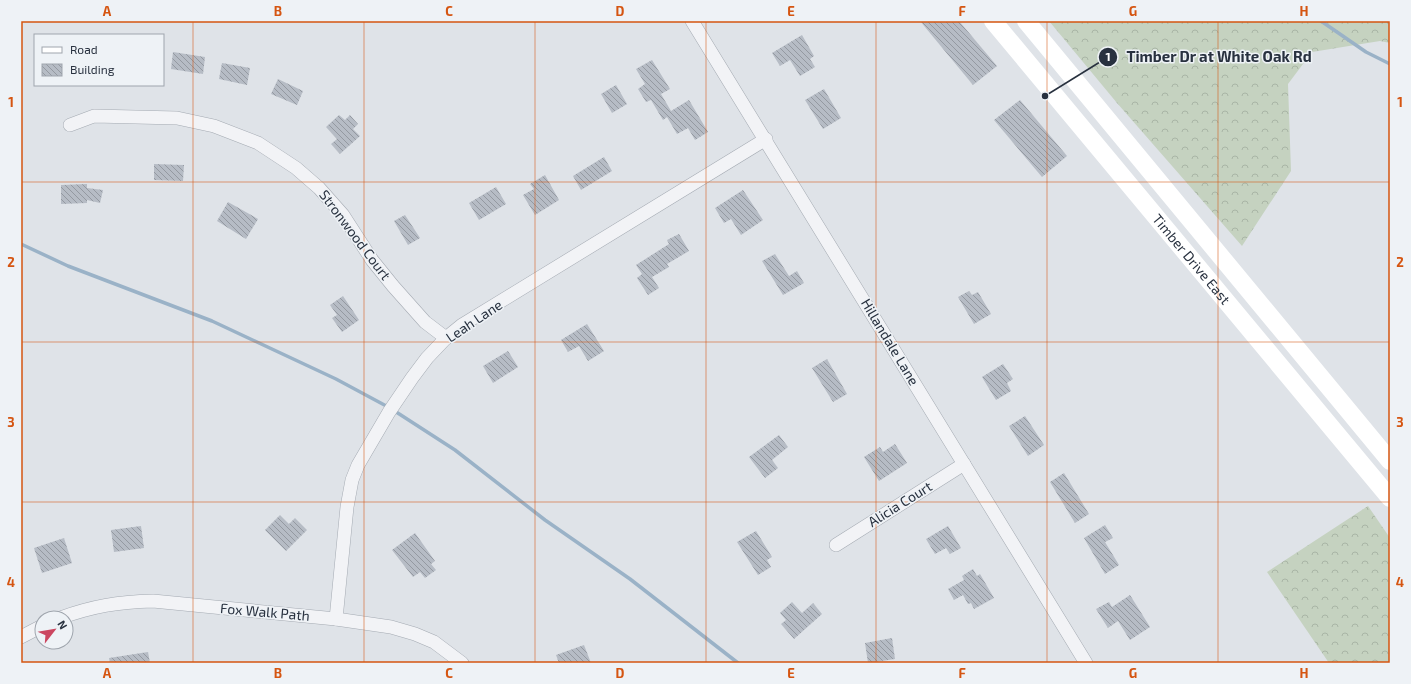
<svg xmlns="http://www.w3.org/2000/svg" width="1411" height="684" font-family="'Exo 2',sans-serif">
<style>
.forest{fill:url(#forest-crowns)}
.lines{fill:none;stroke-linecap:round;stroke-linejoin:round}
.stream{stroke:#9ab2c7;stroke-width:3.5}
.building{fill:url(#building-back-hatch)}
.minor-casing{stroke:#a4aab2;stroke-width:14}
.minor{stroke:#f2f3f6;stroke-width:13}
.secondary{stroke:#fff;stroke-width:18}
.grid{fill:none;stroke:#d55511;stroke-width:1;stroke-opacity:0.55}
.labels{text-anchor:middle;stroke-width:3;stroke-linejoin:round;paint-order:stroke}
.street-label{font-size:14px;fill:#28313f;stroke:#eef2f6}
.leader{fill:none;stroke:#28313f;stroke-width:1.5}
.callout-dot{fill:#28313f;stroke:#eef2f6;stroke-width:1.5}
.mark-label{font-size:12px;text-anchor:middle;font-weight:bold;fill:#fff}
.callout-label{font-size:15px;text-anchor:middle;font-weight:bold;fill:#28313f;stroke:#eef2f6;stroke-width:3;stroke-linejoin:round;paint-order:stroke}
.neatline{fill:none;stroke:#d55511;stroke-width:1.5}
.grid-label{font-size:13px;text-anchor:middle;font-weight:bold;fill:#d55511}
</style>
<defs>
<pattern id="forest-crowns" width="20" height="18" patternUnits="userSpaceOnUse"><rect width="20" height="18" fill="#c5d2c0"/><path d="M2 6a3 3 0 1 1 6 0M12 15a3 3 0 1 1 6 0" fill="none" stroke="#a9b5a6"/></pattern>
<pattern id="building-back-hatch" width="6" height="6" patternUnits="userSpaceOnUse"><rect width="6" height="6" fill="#b6bcc5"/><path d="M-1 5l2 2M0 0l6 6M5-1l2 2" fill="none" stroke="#9499a1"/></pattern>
</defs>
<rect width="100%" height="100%" fill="#dfe3e8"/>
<g class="forest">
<polygon points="1049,21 1390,21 1390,43 1380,41 1312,52 1288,84 1291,171 1242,246 1117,103"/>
<polygon points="1368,506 1390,538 1390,663 1329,663 1267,572"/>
</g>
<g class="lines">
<g class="stream">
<polyline points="1321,21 1366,52 1390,64"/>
<polyline points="21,244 68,266 212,321 336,379 390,408 455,450 545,520 630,579 738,663"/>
</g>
</g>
<g class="building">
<polygon points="920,21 959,21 997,66 973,85"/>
<polygon points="802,35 814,56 810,59 815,67 800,76 790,60 780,66 772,53"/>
<polygon points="173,52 205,57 203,74 171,69"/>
<polygon points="652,60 670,89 661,94 671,111 689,100 708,132 695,140 688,128 677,134 667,117 663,120 651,100 646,102 638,89 645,84 636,69"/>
<polygon points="222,63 250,68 247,85 219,79"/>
<polygon points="278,79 303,91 297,105 271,94"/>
<polygon points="616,85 627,104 612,113 601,94"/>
<polygon points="824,89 841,118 823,129 805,100"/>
<polygon points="1020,100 1067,156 1042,177 994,120"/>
<polygon points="339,115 345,120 350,115 358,124 353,129 360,136 340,154 331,144 337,139 326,127"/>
<polygon points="604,157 612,171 581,190 573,176"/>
<polygon points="154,164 184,165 183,181 154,180"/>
<polygon points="545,175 559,200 535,215 523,195 534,189 530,184"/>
<polygon points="87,184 87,188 103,190 100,203 87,200 87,203 61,204 61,185"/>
<polygon points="496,187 506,204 479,220 469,203"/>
<polygon points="743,190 763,220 741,235 731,219 724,223 715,208"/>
<polygon points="228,202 258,219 246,239 217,221"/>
<polygon points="405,215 420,238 408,245 394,221"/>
<polygon points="679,234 689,251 667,264 669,267 652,277 659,288 648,295 637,278 642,274 636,265 669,244 667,240"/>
<polygon points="775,254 789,276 797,271 804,283 783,295 762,261"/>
<polygon points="969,291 972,295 978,292 991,314 974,324 958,297"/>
<polygon points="343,296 359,320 342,332 332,318 337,315 330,305"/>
<polygon points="587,324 604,351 588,361 579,346 568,352 561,340"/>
<polygon points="508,351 518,367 493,383 483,366"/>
<polygon points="827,359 847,394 833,402 812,368"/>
<polygon points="1003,364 1013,379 1007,383 1011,391 996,400 982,377"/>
<polygon points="1025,416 1044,445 1028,456 1009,426"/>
<polygon points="779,435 788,447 772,460 778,468 765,478 749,457"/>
<polygon points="895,444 907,463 879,481 864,457 880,447 883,452"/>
<polygon points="1064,473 1089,514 1075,523 1050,482"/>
<polygon points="280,515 289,524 295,518 307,530 286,551 265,530"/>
<polygon points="1105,525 1113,538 1105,542 1119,565 1105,574 1084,538"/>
<polygon points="141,526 144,548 114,552 111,530"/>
<polygon points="948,526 961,548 950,554 946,548 935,554 926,539"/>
<polygon points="756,531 772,557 767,560 771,567 758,575 737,542"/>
<polygon points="415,533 435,561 431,564 436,570 425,578 420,572 413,577 392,550"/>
<polygon points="64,538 72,563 42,573 34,548"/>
<polygon points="973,569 977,576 980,574 994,598 974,609 971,603 968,604 963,595 954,600 948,589 964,580 962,576"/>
<polygon points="1130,595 1150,627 1130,640 1118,621 1108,628 1096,609 1109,602 1112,607"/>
<polygon points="792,602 802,613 813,603 822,614 794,639 781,624 786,620 780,613"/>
<polygon points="892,638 895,659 868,663 865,643"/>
<polygon points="584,645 591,663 559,663 556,655"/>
<polygon points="148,652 150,663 110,663 109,658"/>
</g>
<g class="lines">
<g class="minor-casing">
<g id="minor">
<polyline points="692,21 1086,663"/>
<polyline points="70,125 94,116 177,118 214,126 258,143 296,168 319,188 343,215 372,260 393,286 425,322 446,338"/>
<polyline points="836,545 964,464"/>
<path d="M60 618C93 606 118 602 153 601L336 619 391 627 415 634 434 642 462 663"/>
<polyline points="336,619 347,507 352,480 358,465 389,412 412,378 427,358 446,338 462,325 766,139"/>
<polyline points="21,637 42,626"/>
</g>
</g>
<use href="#minor" class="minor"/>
<g class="secondary">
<path id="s1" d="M993 21 1390 498"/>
<polyline points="1026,21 1390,461"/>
</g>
</g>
<path class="grid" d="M193 21V663M364 21V663M535 21V663M706 21V663M876 21V663M1047 21V663M1218 21V663M21 182H1390M21 342H1390M21 502H1390"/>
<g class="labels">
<g class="street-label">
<text transform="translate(355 235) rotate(53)" y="5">Stronwood Court</text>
<text dy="5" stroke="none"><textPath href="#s1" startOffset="310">Timber Drive East</textPath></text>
<text transform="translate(474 321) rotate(-34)" y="5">Leah Lane</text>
<text transform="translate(890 342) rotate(59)" y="5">Hillandale Lane</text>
<text transform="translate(900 504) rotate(-32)" y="5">Alicia Court</text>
<text transform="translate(265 612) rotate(5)" y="5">Fox Walk Path</text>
</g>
</g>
<path class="leader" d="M1045 96L1108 57"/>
<g class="callout-dot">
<circle cx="1045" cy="96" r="4"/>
<circle cx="1108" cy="57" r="10"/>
</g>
<g class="mark-label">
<text x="1108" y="61">1</text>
</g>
<g class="callout-label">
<text x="1219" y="62">Timber Dr at White Oak Rd</text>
</g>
<rect width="1411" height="684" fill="none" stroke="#eef2f6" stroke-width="44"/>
<rect x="34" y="34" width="130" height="52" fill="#eef2f6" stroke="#9fa5ad"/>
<rect x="42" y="47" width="20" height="6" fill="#ffffff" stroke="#9fa5ad"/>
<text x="70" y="54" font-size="12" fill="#28313f">Road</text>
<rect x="42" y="64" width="20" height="12" fill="url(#building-back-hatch)" stroke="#9fa5ad"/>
<text x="70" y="74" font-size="12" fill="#28313f">Building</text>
<g transform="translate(54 630) rotate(59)"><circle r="19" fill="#eef2f6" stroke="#9fa5ad"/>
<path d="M0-3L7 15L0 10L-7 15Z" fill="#cb4660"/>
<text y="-6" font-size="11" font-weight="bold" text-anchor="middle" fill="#28313f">N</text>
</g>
<rect x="22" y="22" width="1367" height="640" class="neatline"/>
<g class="grid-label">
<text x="107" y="16">A</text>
<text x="278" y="16">B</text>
<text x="449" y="16">C</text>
<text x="620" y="16">D</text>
<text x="791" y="16">E</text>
<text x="962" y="16">F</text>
<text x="1133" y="16">G</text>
<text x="1304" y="16">H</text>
<text x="11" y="107">1</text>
<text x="1400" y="107">1</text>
<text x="11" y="267">2</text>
<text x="1400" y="267">2</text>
<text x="11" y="427">3</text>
<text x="1400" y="427">3</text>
<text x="11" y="587">4</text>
<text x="1400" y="587">4</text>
<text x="107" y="678">A</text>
<text x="278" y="678">B</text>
<text x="449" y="678">C</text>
<text x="620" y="678">D</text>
<text x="791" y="678">E</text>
<text x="962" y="678">F</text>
<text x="1133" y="678">G</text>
<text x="1304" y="678">H</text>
</g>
</svg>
